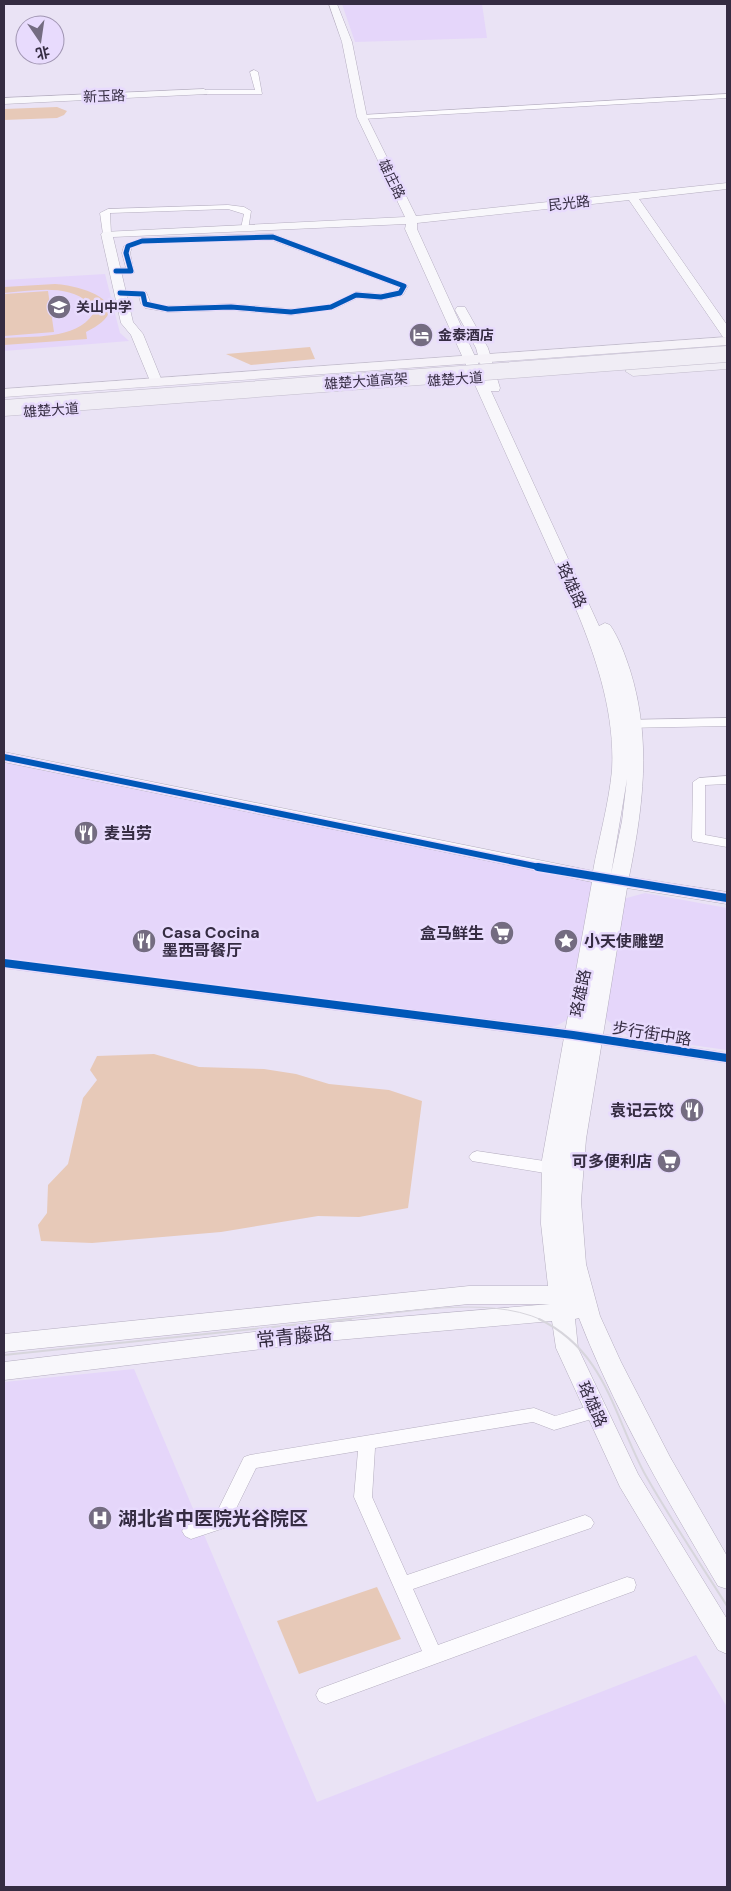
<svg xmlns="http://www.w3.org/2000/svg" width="731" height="1891" font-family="'DM Sans','Noto Sans SC',sans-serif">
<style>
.built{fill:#e5d6fa}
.green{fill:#e7c9b8}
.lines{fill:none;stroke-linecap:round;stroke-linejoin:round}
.street-casing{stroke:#b5aec0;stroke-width:1}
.secondary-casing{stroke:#b5aec0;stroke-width:1}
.primary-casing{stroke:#c2bccc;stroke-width:1}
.highway-casing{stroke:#c2bccc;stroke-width:1}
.street{fill:#fcfbfe;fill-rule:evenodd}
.secondary{fill:#f8f7fb;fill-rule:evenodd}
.primary{fill:#f5f2f8;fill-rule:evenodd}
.highway{fill:#f0edf5;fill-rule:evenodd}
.tram-far1{stroke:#d7d5dc;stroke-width:1}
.tram{stroke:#d7d5dc;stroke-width:2}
.highway-bridge-casing{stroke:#c2bccc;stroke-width:17;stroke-linecap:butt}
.highway-bridge{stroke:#f0edf5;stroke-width:16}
.cycleway-far2-casing{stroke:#e8dbfd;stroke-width:7}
.cycleway-far1-casing{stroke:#e8dbfd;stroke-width:9}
.cycleway-casing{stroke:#e8dbfd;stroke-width:11}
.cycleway-far2{stroke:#0057b8;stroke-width:5}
.cycleway-far1{stroke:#0057b8;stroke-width:6}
.cycleway{stroke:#0057b8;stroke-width:8}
.labels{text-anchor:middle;stroke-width:5;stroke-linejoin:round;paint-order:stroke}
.far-street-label{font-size:14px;fill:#352c42;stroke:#e8dbfd}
.far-poi-label{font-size:14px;font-weight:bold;fill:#352c42;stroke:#e8dbfd;text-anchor:start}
.street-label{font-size:16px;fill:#352c42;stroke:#e8dbfd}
.poi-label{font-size:16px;font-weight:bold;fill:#352c42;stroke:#e8dbfd;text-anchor:start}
.near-street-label{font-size:19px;fill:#352c42;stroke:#e8dbfd}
.near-poi-label{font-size:19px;font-weight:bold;fill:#352c42;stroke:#e8dbfd;text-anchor:start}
</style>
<rect width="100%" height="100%" fill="#eae3f5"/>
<g class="built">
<polygon points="342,4 482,4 487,38 355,42"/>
<polygon points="105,274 120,333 129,341 4,351 4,280"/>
<polygon points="4,759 593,881 567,1020 556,1026 541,1029 4,960"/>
<polygon points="645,893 727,908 727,1050 628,1036 603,1017 623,899"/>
<polygon points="134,1369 317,1802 696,1655 727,1707 727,1887 4,1887 4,1382"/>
</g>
<g class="green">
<polygon points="57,107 67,111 64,115 57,118 4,120 4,109"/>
<path d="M55 284C87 286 140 306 86 332L87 339 4 345V338C31 336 76 340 93 314L89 303C67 283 31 291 4 293V287Z"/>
<polygon points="48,291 54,332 4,336 4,294"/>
<polygon points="310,347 315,359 251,365 226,354"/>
<polygon points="154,1054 199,1067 264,1069 296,1074 329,1084 389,1090 422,1101 408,1208 359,1217 318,1216 221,1232 92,1243 41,1241 38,1225 47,1213 48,1185 68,1164 83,1098 97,1080 90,1070 97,1056"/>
<polygon points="377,1587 401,1639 299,1674 277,1621"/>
</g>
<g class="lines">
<g class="street-casing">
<g id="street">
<polygon points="254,70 258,72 262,94 204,94 200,92 204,90 255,90 250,72"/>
<polygon points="727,94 727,98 362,119 358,117 362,115"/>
<polygon points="228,205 244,207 251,211 248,230 241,228 244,214 228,209 110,213 111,234 107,236 103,234 100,213 108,209"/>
<polygon points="273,234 408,286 403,295 400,296 381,300 357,298 334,309 291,315 231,310 168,312 145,308 141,304 139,296 120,296 116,293 120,290 146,292 151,304 168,306 231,304 291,309 329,305 356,292 381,294 397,291 399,287 272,240 143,243 132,247 130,253 134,273 116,274 112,271 116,268 126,268 122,253 124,246 142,238"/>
<polygon points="727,718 727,726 623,728 617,724 623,720"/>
<polygon points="727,776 727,784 705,785 705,835 727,839 727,847 693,841 692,838 693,782 699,778"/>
<polygon points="4,959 573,1030 727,1053 727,1063 573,1040 4,968"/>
<polygon points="477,1151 551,1162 556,1164 559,1168 556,1172 551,1174 472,1161 469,1157 472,1153"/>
<polygon points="596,1404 602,1406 605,1411 602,1416 554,1430 533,1422 375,1448 372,1497 407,1575 585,1515 591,1518 594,1523 591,1528 413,1589 438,1645 627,1577 634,1579 636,1585 634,1591 326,1704 319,1701 316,1695 319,1689 422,1651 354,1497 358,1451 256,1468 227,1527 191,1539 185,1536 182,1531 185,1526 215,1516 244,1457 250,1455 534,1408 555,1416"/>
</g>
</g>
<g class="secondary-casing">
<g id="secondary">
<path d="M329 4H337L352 42 367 117 416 216 727 183V189L639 199 727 325V338L723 337 629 200 417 223V229L483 374 476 348 455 310 457 307H465L488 348 500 388 499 391H491L599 626 605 623 610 625C619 638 625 655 630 670 652 740 643 807 629 877L727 892V904L627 888 586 1139 581 1201 586 1264 600 1316 621 1362 670 1457 727 1556V1589L718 1586C667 1500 615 1411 579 1318L575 1319 578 1348 638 1474 727 1619V1654L718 1650 620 1487 556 1348 552 1321 337 1340 4 1380V1362L337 1322 550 1304H469L4 1352V1334L469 1286H548L541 1224 542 1160 592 882 4 762V752L593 871C599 838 609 803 612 770 615 716 598 663 578 614L405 229 406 224 113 237 133 322 143 334 162 381 161 384H151L150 381 131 335 121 323 101 234 103 232 405 217 357 117 342 42ZM627 779 622 821 611 874Z"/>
<polygon points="204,89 209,92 207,94 4,104 4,98"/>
</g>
</g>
<g class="primary-casing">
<polygon id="primary" points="727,337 727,345 4,397 4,389"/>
</g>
<g class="highway-casing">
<polygon id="highway" points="727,359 727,369 633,376 625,371 633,366"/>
</g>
<use href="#street" class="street"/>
<use href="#secondary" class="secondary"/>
<use href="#primary" class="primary"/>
<use href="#highway" class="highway"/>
<path class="tram-far1" d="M338 1320C399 1314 485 1294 542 1320"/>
<g class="tram">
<path d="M539 1319C607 1352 613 1416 646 1476 671 1520 700 1563 727 1606"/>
<polyline points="4,1355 351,1319"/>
</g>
<g class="highway-bridge-casing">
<polyline id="highway-bridge" points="4,408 727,354"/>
</g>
<use href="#highway-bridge" class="highway-bridge"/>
<g class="cycleway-far2-casing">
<polyline id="cycleway-far2" points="116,271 131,271 126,253 128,246 142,241 273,237 404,286 400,293 381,297 356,295 331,307 291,312 231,307 168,309 145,304 143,294 120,293"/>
</g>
<g class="cycleway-far1-casing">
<polyline id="cycleway-far1" points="4,757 544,868"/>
</g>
<g class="cycleway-casing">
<g id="cycleway">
<polyline points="538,867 727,898"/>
<polyline points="4,963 573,1035 727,1058"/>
</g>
</g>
<use href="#cycleway-far2" class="cycleway-far2"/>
<use href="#cycleway-far1" class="cycleway-far1"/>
<use href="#cycleway" class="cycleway"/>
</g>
<defs>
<g id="school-disc" transform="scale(1.25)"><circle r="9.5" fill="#746c81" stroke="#e8dbfd"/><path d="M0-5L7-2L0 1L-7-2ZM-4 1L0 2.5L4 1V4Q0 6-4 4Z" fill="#fff"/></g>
<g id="hotel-disc" transform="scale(1.25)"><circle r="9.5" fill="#746c81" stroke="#e8dbfd"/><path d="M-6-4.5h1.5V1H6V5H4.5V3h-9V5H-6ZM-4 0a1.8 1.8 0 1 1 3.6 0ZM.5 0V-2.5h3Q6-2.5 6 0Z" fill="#fff"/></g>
<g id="restaurant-disc" transform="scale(1.25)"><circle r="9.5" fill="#746c81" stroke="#e8dbfd"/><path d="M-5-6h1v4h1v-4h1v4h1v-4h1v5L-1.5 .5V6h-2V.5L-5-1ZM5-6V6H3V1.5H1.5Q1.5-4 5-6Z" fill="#fff"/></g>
<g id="supermarket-disc" transform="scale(1.25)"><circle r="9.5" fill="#746c81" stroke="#e8dbfd"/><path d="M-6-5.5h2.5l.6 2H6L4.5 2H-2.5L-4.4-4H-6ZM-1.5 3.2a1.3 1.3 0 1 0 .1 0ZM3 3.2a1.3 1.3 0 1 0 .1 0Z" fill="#fff"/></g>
<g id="sight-disc" transform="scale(1.25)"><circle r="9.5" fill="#746c81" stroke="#e8dbfd"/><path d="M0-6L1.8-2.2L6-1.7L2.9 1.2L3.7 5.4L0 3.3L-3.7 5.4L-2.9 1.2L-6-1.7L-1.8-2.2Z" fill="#fff"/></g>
<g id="hospital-disc" transform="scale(1.25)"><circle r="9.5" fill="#746c81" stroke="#e8dbfd"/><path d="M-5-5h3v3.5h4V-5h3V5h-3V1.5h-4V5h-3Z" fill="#fff"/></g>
</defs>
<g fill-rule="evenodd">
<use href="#school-disc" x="59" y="307"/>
<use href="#hotel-disc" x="421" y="335"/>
<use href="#restaurant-disc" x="86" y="833"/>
<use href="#supermarket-disc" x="502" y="933"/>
<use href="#restaurant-disc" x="144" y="941"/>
<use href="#sight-disc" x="566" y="941"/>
<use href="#restaurant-disc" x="692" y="1110"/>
<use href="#supermarket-disc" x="669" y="1161"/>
<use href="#hospital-disc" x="100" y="1518"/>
</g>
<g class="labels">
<g class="far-street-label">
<text transform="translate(104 96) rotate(-2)" y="5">新玉路</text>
<text transform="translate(392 179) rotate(64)" y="5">雄庄路</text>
<text transform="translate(569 203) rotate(-6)" y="5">民光路</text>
<text transform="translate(455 379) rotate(-4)" y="5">雄楚大道</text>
<text transform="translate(366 381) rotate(-4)" y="5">雄楚大道高架</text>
<text transform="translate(51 410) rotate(-4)" y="5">雄楚大道</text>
</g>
<g class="far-poi-label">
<text x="76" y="312">关山中学</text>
<text x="438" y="340">金泰酒店</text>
</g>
<g class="street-label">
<text transform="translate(572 585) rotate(65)" y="6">珞雄路</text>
<text transform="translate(580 993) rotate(-79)" y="6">珞雄路</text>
<text transform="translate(652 1033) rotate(9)" y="6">步行街中路</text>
<text transform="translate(593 1404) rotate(66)" y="6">珞雄路</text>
</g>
<g class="poi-label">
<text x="104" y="839">麦当劳</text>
<text x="162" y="938">Casa Cocina<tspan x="162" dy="18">墨西哥餐厅</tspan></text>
<text x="484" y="939" text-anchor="end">盒马鲜生</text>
<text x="584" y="947">小天使雕塑</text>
<text x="674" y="1116" text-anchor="end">袁记云饺</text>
<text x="652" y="1167" text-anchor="end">可多便利店</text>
</g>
<g class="near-street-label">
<text transform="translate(294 1336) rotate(-6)" y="7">常青藤路</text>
</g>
<g class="near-poi-label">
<text x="118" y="1525">湖北省中医院光谷院区</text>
</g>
</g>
<rect width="731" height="1891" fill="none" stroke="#352c42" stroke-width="10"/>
<g transform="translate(40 40) rotate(167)"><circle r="24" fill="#e8dbfd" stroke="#a095b2"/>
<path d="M0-4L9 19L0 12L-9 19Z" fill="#746c81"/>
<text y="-8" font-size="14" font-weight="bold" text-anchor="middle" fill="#352c42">北</text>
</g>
</svg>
